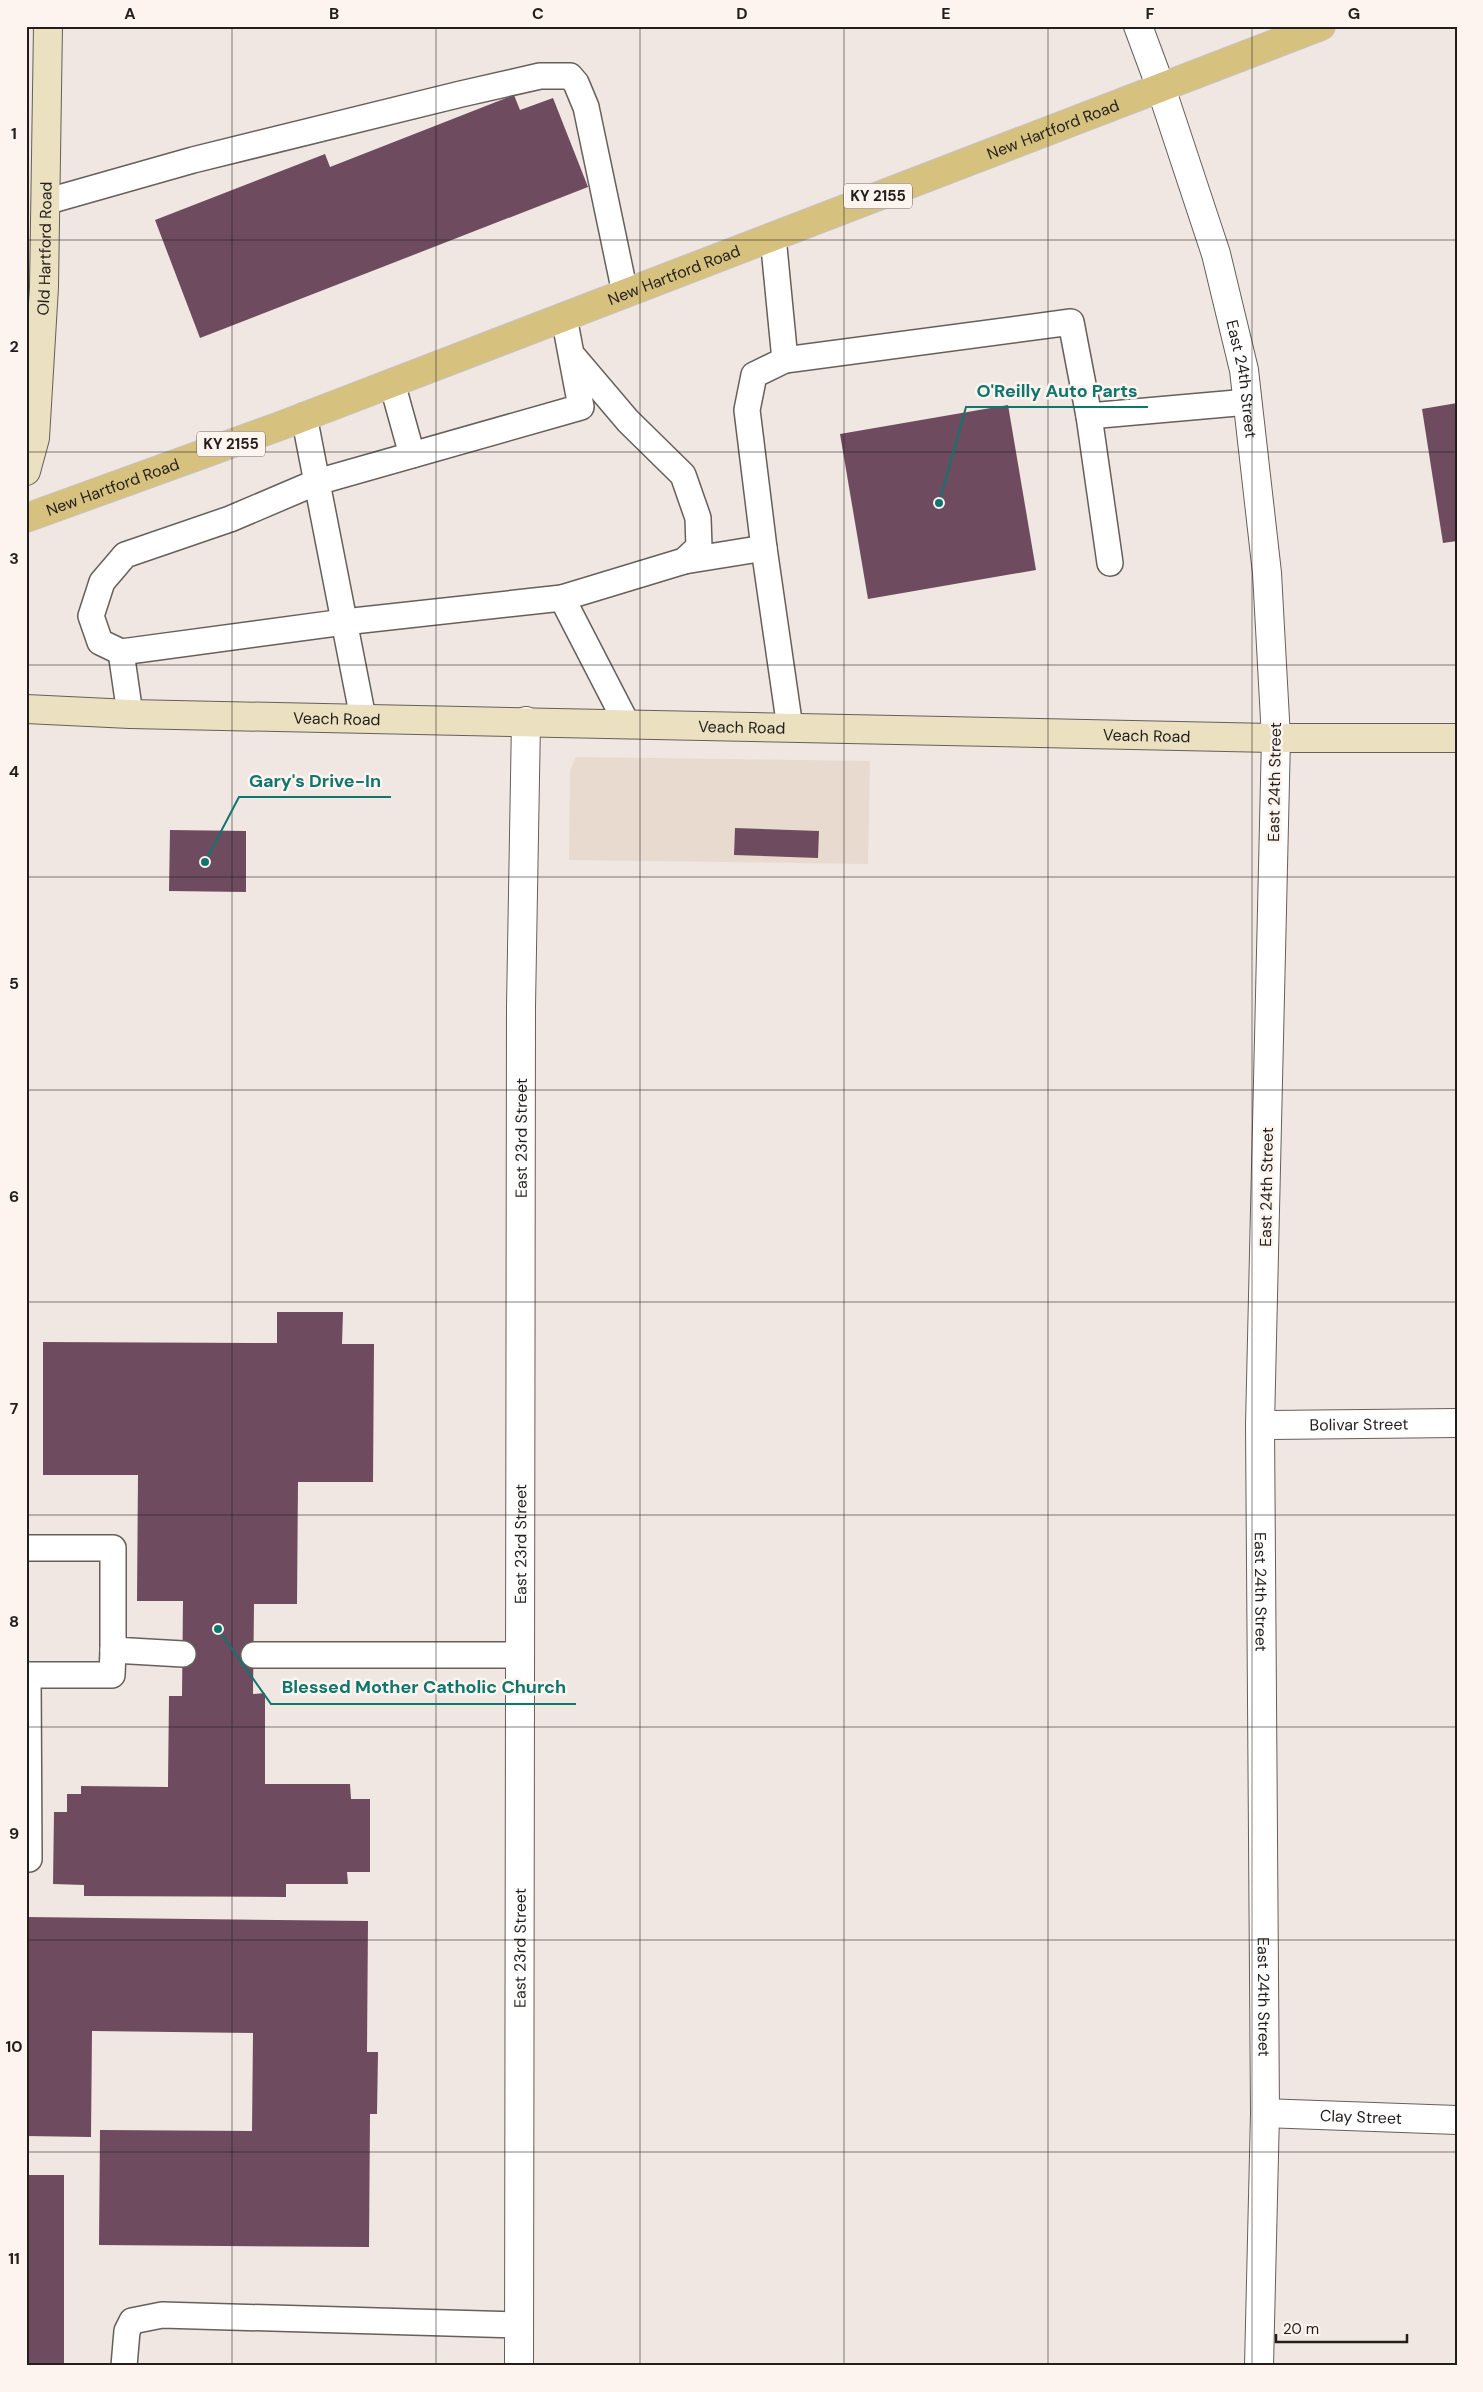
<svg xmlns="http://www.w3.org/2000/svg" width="1483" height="2392" font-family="'DM Sans',sans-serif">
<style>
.built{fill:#e9dad0}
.building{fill:#6e4b5f}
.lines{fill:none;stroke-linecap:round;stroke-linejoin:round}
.lane-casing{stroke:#665f5b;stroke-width:28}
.street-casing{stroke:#665f5b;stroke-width:30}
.secondary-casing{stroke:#665f5b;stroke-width:30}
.primary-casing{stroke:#c5c4c4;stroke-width:30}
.lane{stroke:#fff;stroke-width:25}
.street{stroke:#fff;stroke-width:28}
.secondary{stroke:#ebe0bf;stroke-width:28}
.primary{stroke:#d7c17f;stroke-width:28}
.grid{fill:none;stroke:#211e1c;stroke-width:1;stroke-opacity:0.55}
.labels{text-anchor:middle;stroke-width:5;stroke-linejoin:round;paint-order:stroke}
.shield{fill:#fdf4ef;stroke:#635e5b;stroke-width:1}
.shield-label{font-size:15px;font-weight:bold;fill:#211e1c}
.street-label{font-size:16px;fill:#211e1c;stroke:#fdf4ef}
.leader{fill:none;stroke:#0f766e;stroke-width:2}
.callout-dot{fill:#0f766e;stroke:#fdf4ef;stroke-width:2}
.callout-label{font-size:18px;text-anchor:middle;font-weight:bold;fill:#0f766e;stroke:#fdf4ef;stroke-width:5;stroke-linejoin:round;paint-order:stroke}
.neatline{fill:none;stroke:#211e1c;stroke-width:2}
.grid-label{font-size:16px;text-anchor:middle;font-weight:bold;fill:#211e1c}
</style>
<rect width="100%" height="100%" fill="#f0e7e2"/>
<polygon class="built" points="576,757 870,761 868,864 569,860 570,770"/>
<g class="building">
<polygon points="514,95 520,110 553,98 588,187 200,338 155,220 325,154 330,167"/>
<polygon points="1457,403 1457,541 1443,543 1422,409"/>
<polygon points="1008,405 1036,570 868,599 840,434"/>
<polygon points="735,828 819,831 818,858 734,855"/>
<polygon points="170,830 246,831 246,892 169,891"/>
<polygon points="277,1312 343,1312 342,1344 374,1344 373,1482 298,1482 297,1604 254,1604 253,1694 265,1693 265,1784 350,1784 351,1799 370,1799 370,1872 347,1872 348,1884 286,1884 286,1897 84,1896 84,1885 53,1884 54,1812 67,1812 67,1794 81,1794 81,1786 168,1787 169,1696 182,1696 183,1601 137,1601 138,1475 43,1475 43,1342 277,1343"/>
<polygon points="26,1917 368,1921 367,2052 378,2052 377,2114 370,2114 369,2247 99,2245 100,2130 252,2131 253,2033 92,2031 91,2137 26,2136"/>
<rect x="26" y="2175" width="38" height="191"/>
</g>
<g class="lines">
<g class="lane-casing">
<g id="lane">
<polyline points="45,202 193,160 461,94 540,76 570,76 576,83 586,107 625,293"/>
<polyline points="773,237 785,360"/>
<polyline points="564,317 581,407 317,482 230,519 125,555 102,582 91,616 100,642 121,652 344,622 562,598 684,561 699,547 698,518 683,475 628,421 572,355"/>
<polyline points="392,383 412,455"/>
<polyline points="304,416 363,718"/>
<polyline points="1089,416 1248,402"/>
<polyline points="764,548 747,410 754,375 785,360 1071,322 1089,416 1110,563"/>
<polyline points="684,561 764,548 790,728"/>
<polyline points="562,598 627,724"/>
<polyline points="121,652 130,714"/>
<polyline points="26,1548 113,1548 113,1650 183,1654"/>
<polyline points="254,1655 520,1655"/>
<polyline points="26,1675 112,1675 113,1650"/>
<polyline points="26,1859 29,1859 28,1675"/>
<polyline points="124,2366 127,2331 132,2321 162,2315 518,2325"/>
</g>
</g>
<g class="street-casing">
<g id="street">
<path id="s1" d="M1138 26 1161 88 1216 254 1244 370 1267 573 1276 738 1260 1425 1265 2113 1259 2366"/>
<path id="s2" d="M1260 1425 1457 1423"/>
<path id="s3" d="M1265 2113 1457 2120"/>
<path id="s4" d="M519 2366 521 1006 526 721"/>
</g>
</g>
<g class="secondary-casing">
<g id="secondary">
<path id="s5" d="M26 471 35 438 44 287 48 26"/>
<path id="s6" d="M26 709 130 714 1276 738H1457"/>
</g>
</g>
<g class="primary-casing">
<g id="primary">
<path id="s7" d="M26 518 280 426 1321 26"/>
</g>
</g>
<use href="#lane" class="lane"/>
<use href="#street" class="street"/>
<use href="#secondary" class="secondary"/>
<use href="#primary" class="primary"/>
</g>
<path class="grid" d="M232 26V2366M436 26V2366M640 26V2366M844 26V2366M1048 26V2366M1252 26V2366M26 240H1457M26 452H1457M26 665H1457M26 877H1457M26 1090H1457M26 1302H1457M26 1515H1457M26 1727H1457M26 1940H1457M26 2152H1457"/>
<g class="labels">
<g class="shield">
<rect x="844" y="183.5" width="68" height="25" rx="4"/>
<rect x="197" y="431.5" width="68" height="25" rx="4"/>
</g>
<g class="shield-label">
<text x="878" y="201">KY 2155</text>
<text x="231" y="449">KY 2155</text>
</g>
<g class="street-label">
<text dy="6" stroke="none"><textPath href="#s7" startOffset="1098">New Hartford Road</textPath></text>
<text dy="6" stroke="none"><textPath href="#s5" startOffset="224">Old Hartford Road</textPath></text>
<text dy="6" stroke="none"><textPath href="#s7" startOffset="692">New Hartford Road</textPath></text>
<text dy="6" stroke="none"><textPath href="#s1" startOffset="369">East 24th Street</textPath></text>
<text dy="6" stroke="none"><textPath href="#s7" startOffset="92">New Hartford Road</textPath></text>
<text dy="6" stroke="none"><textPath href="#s6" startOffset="311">Veach Road</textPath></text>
<text dy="6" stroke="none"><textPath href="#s6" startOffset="716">Veach Road</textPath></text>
<text dy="6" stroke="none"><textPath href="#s6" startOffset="1121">Veach Road</textPath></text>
<text transform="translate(1274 782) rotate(-89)" y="6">East 24th Street</text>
<text dy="6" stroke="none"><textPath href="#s4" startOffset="1228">East 23rd Street</textPath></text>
<text transform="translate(1266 1187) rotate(-89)" y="6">East 24th Street</text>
<text dy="6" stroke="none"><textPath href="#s2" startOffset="99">Bolivar Street</textPath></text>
<text dy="6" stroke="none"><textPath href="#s4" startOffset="822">East 23rd Street</textPath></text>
<text dy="6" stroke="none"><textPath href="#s1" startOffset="1584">East 24th Street</textPath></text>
<text dy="6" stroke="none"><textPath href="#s4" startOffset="418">East 23rd Street</textPath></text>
<text dy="6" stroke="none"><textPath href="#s1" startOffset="1989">East 24th Street</textPath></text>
<text dy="6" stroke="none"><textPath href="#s3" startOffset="96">Clay Street</textPath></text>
</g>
</g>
<path class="leader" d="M939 503L966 407H1148M205 862L239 797H391M218 1629L271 1704H576"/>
<g class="callout-dot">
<circle cx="939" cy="503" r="5"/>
<circle cx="205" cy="862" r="5"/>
<circle cx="218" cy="1629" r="5"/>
</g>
<g class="callout-label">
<text x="1057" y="397">O'Reilly Auto Parts</text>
<text x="315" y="787">Gary's Drive-In</text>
<text x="424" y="1693">Blessed Mother Catholic Church</text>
</g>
<rect width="1483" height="2392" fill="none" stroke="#fdf4ef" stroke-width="55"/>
<path d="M1276 2334v8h131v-8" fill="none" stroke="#211e1c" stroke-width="2.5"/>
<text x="1283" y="2334" font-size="15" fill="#211e1c" stroke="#fdf4ef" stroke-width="4" paint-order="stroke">20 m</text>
<rect x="28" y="28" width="1428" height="2336" class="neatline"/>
<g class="grid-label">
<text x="130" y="19">A</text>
<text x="334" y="19">B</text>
<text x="538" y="19">C</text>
<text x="742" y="19">D</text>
<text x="946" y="19">E</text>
<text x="1150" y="19">F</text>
<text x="1354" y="19">G</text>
<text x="14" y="139">1</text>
<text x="14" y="352">2</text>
<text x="14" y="564">3</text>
<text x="14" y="777">4</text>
<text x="14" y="989">5</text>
<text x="14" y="1202">6</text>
<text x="14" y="1414">7</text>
<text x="14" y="1627">8</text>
<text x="14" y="1839">9</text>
<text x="14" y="2052">10</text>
<text x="14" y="2264">11</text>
</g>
</svg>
